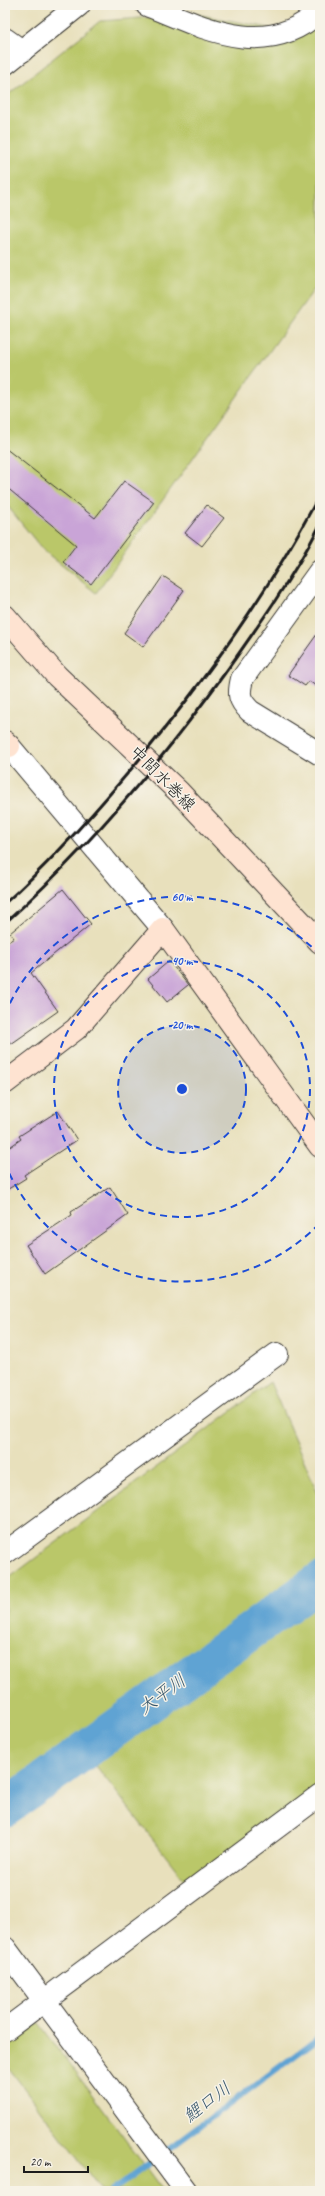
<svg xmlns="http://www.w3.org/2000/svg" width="325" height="2196" font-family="Caveat,'Klee One',sans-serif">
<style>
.green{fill:#bac769;stroke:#6b7242}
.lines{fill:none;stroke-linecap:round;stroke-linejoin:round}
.stream{stroke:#5ea3d3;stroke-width:6}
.river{stroke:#5ea3d3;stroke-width:38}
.building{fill:#c9a4d7}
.street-casing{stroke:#3b3934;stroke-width:24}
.secondary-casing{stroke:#3b3934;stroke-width:24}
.street{stroke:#fff;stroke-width:22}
.secondary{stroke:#fee3d1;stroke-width:22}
.rail{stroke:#1c1c1c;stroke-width:3}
.ring{fill:none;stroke:#1d4ed8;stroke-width:2;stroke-dasharray:7 5}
.labels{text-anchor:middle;stroke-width:3;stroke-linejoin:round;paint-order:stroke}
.street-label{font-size:17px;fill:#1c1c1c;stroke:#f7f3e8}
.water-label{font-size:18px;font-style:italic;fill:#3a596e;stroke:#f7f3e8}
.centre{fill:#1d4ed8;stroke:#f7f3e8;stroke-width:2}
.ring-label{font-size:12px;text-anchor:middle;font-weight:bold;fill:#1d4ed8;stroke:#f7f3e8;stroke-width:3;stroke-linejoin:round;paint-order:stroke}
</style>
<rect width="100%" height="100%" fill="#f7f3e8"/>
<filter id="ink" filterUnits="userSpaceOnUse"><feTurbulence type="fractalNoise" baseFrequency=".025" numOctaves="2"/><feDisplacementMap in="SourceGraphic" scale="8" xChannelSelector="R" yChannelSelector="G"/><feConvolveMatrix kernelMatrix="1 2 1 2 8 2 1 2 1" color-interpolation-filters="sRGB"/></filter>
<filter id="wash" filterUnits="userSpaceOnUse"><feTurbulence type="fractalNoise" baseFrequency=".012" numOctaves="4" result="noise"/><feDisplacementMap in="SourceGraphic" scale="16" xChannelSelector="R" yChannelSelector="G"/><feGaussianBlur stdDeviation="0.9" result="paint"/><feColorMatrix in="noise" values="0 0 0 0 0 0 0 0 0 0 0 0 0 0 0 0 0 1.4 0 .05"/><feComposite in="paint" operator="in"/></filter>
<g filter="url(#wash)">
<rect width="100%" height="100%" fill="#e8e0bc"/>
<g class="green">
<polygon points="196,14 280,30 320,24 320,281 96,593 43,550 5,503 5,97 100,21"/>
<polygon points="270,1382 320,1498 320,1791 189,1886 76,1740 5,1790 5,1581"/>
<polygon points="39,2023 158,2184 164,2191 102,2191 5,2063 5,2045"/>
</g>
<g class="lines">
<polyline class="stream" points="112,2191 320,2037"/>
<polyline class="river" points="5,1808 320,1581"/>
</g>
<g id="blocks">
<g class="building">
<polygon points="5,448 95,518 124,481 154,502 91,584 63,562 76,545 5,486"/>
<polygon points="207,505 224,518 202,546 185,533"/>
<polygon points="163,576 184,590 143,647 124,633"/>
<polygon points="320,630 320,689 309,681 305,686 288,675"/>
<polygon points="63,889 91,924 31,973 58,1011 11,1044 5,1035 5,944 14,938 10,933"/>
<polygon points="169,961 188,985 167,1002 148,979"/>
<polygon points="58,1111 77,1140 24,1175 26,1178 5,1191 5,1146 7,1149 21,1139 19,1136"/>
<polygon points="110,1187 128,1215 45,1274 26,1245 72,1215 71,1212"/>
</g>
</g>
</g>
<g filter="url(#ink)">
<use href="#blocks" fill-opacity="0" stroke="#3b3934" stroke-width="1"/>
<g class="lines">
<g class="street-casing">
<g id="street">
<path d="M147 5C204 28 266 61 320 11"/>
<polyline points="5,39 22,51"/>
<polyline points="5,64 79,5"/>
<path d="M320 571 242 679C238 695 239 700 250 711L320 754"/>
<polyline points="5,751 9,746 163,929"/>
<polyline points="5,1553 277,1354"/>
<polyline points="5,1948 186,2191"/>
<polyline points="5,2030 320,1795"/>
</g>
</g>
<g class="secondary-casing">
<g id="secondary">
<polyline points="5,616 57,676 179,792 320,942"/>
<polyline points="5,742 9,746"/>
<polyline points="5,1083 76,1029 163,929 320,1146"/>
</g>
</g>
<use href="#street" class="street"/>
<use href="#secondary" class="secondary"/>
<g class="rail">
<path d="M5 903C49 864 89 819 127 774 201 687 267 595 320 494"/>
<path d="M5 923C88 849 160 763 225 673 259 625 293 577 320 525"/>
</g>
</g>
</g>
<circle cx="182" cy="1089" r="64" fill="#1d4ed8" fill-opacity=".12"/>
<g class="ring">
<circle cx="182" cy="1089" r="64"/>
<circle cx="182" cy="1089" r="128"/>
<path d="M319 1224A192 192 0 0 1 5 1164M5 1014A192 192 0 0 1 319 954"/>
</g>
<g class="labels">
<g class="street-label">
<text transform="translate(163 778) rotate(45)" y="6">中間水巻線</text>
</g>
<g class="water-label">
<text transform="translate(162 1694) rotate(-36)" y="6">大平川</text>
<text transform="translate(207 2102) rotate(-37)" y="6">鯉口川</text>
</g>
</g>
<circle cx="182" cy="1089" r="6" class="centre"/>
<g class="ring-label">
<text x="182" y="901">60 m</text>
<text x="182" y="965">40 m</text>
<text x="182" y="1029">20 m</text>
</g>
<rect width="325" height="2196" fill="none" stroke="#f7f3e8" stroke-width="20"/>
<path d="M24 2166v6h64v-6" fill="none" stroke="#1c1c1c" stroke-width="2"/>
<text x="30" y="2166" font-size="12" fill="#1c1c1c" stroke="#f7f3e8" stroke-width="3" paint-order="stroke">20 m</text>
</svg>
